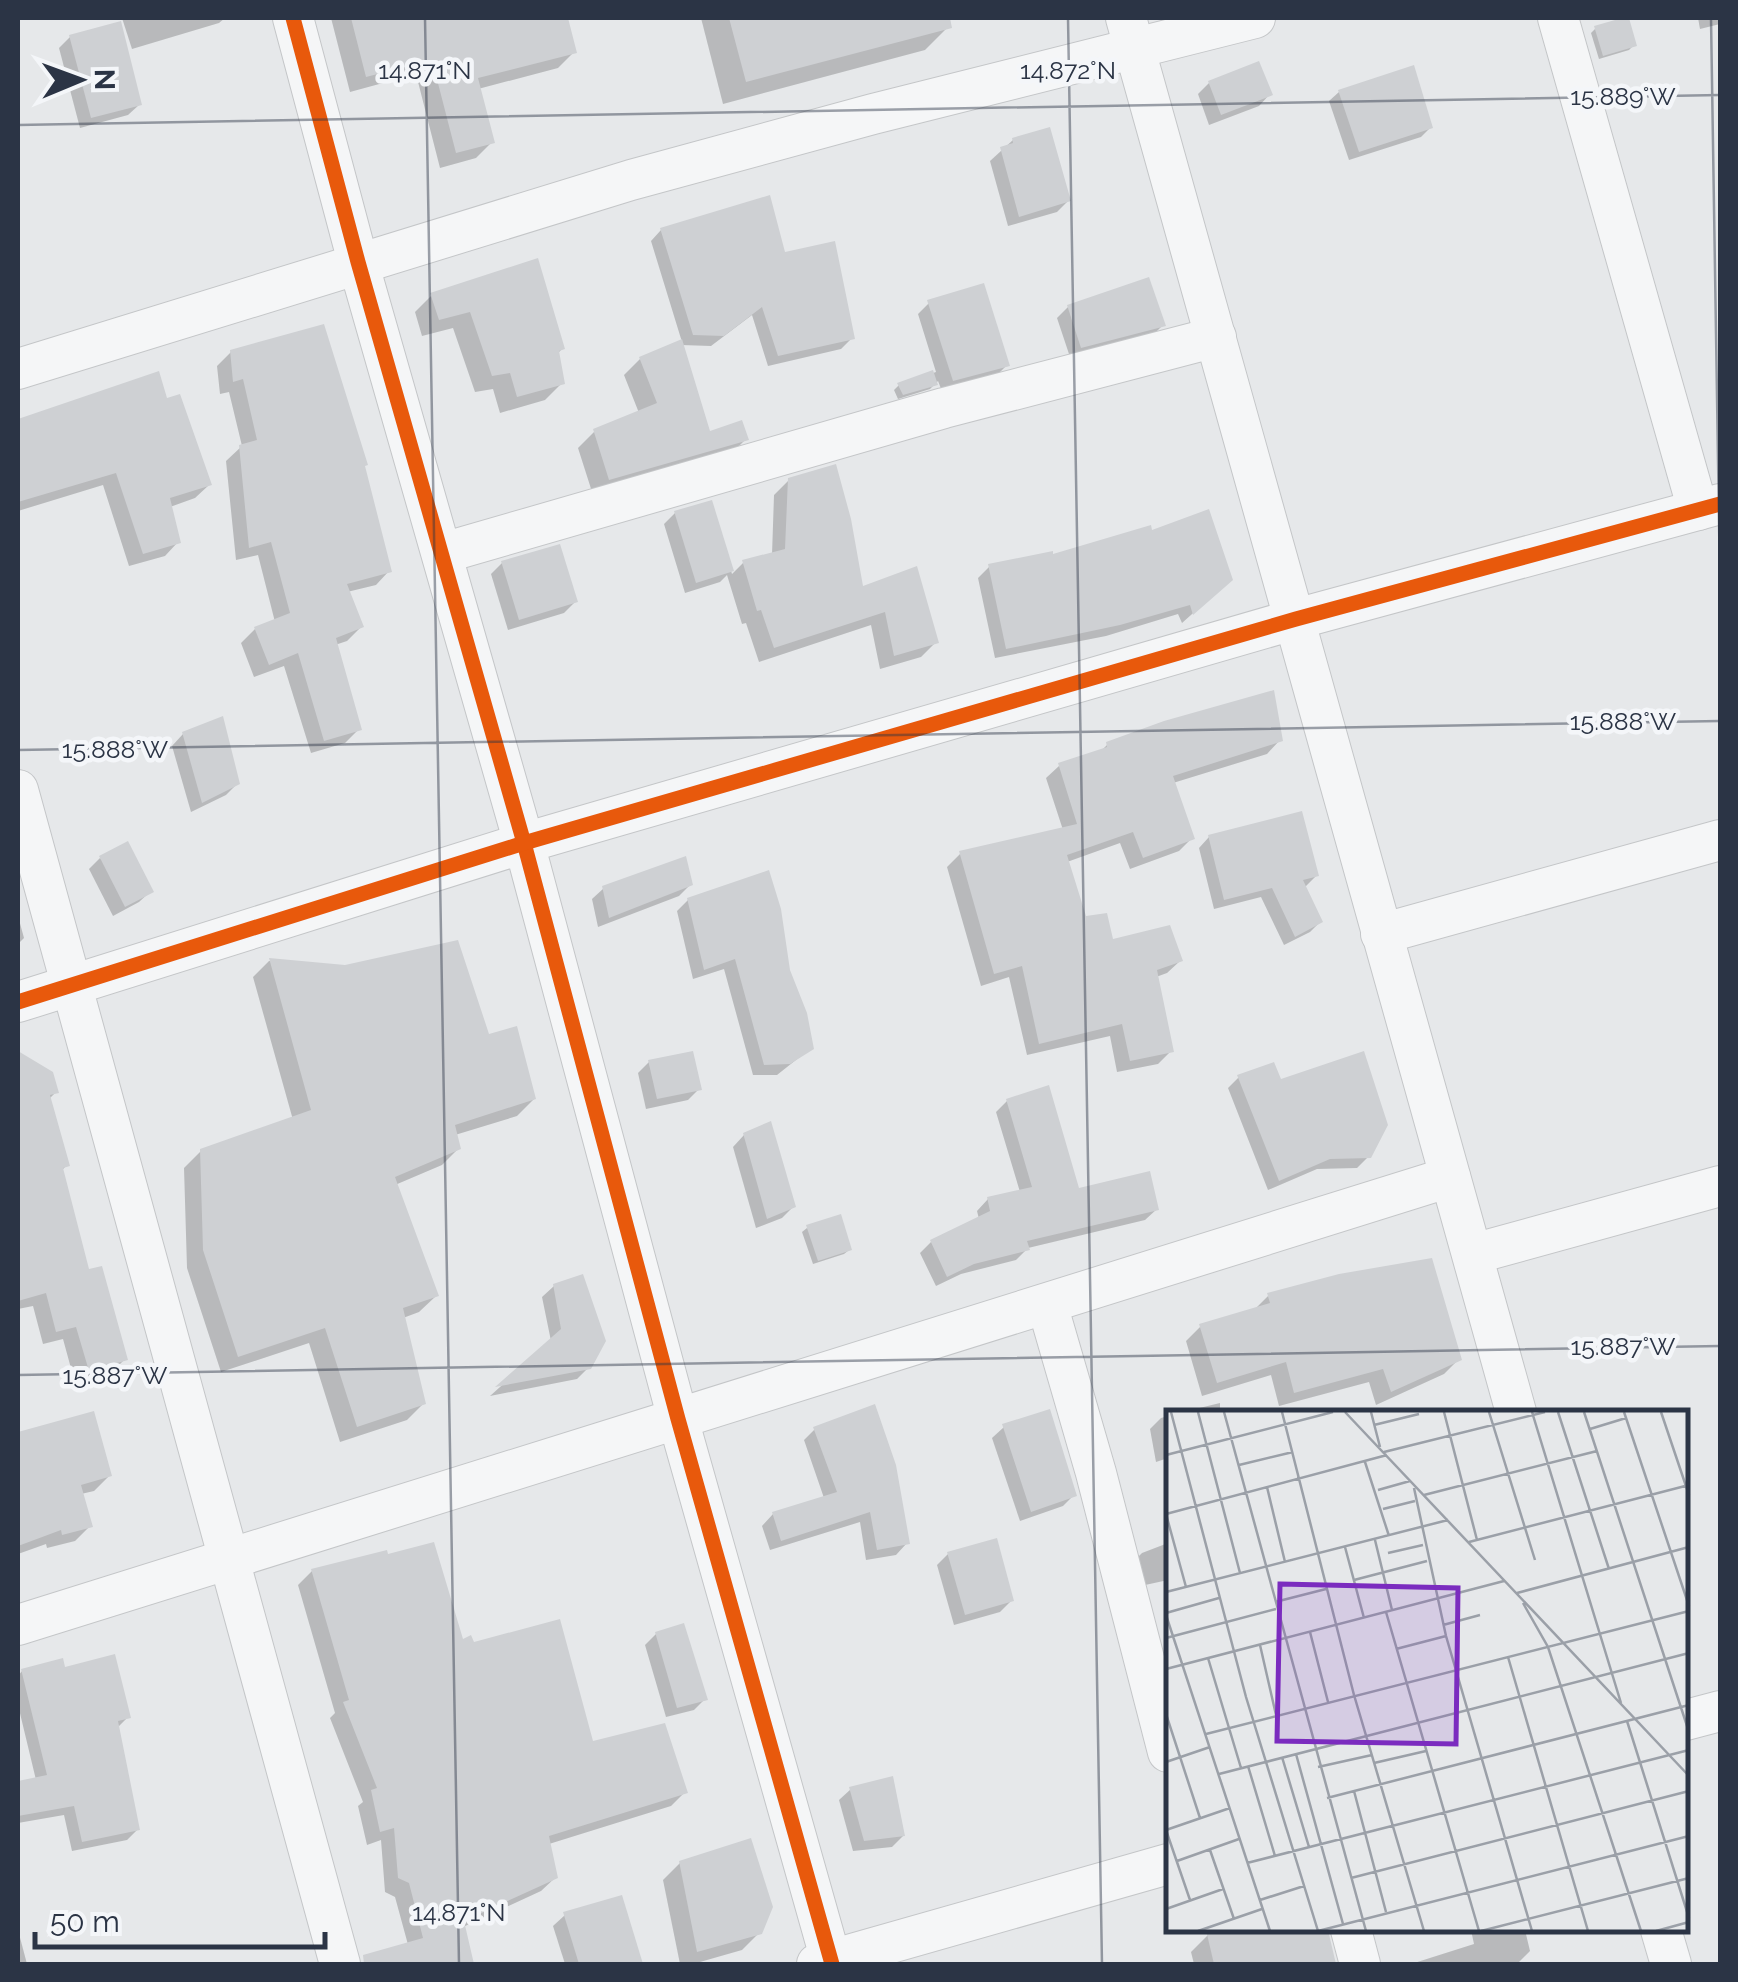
<svg xmlns="http://www.w3.org/2000/svg" width="1738" height="1982" font-family="Raleway,sans-serif">
<style>
.shadow{fill:#0003}
.building{fill:#ced0d3}
.lines{fill:none;stroke-linecap:round;stroke-linejoin:round}
.minor-casing{stroke:#c4c6c8;stroke-width:42}
.minor{stroke:#f5f6f7;stroke-width:40}
.cycleway-casing{stroke:#f4f6f9;stroke-width:21}
.cycleway{stroke:#e8590c;stroke-width:15}
.ticks{fill:none;stroke:#2b3445;stroke-width:2.5;stroke-opacity:0.45}
.inset-road{fill:none;stroke:#9ba0a8;stroke-width:2.5}
.view{fill:#7b2cbf;fill-opacity:0.15;stroke:#7b2cbf;stroke-width:5}
.inset-edge{fill:none;stroke:#2b3445;stroke-width:5}
.ticks-label{font-size:25px;text-anchor:middle;fill:#2b3445;stroke:#f4f6f9;stroke-width:9;stroke-linejoin:round;paint-order:stroke}
</style>
<rect width="100%" height="100%" fill="#e6e8ea"/>
<g class="shadow">
<polygon points="122,18 225,18 219,23 132,49"/>
<polygon points="331,18 565,18 574,52 558,68 478,89 492,142 476,158 440,168 416,74 350,92"/>
<polygon points="701,18 945,18 948,27 925,50 723,104"/>
<polygon points="1698,18 1720,18 1720,24 1700,29"/>
<polygon points="1596,28 1634,45 1629,50 1599,59 1591,33"/>
<polygon points="70,37 140,104 128,115 80,128 59,48"/>
<polygon points="1209,83 1270,94 1259,106 1209,125 1198,94"/>
<polygon points="1339,92 1431,127 1421,137 1349,160 1329,101"/>
<polygon points="1013,140 1068,201 1057,212 1008,226 990,161"/>
<polygon points="661,230 783,255 852,338 841,349 768,366 752,315 711,346 681,345 708,434 746,439 730,455 593,495 578,448 594,432 639,413 624,375 640,359 682,342 651,241"/>
<polygon points="432,295 562,349 557,354 562,383 545,400 500,413 493,389 475,392 453,328 422,336 415,312"/>
<polygon points="929,303 1007,365 996,376 942,391 938,381 930,389 898,399 894,390 899,385 936,372 918,314"/>
<polygon points="1068,307 1163,325 1152,336 1070,357 1057,318"/>
<polygon points="231,352 363,467 389,571 376,585 347,592 361,627 347,641 335,645 359,729 345,743 311,753 284,666 254,677 241,643 255,629 275,622 258,555 236,560 226,461 242,446 229,392 220,394 217,366"/>
<polygon points="92,399 165,401 209,485 195,498 170,507 178,542 165,556 129,566 103,485 18,511 18,422"/>
<polygon points="789,480 861,589 936,642 921,657 880,669 871,625 759,662 746,623 742,624 727,575 720,582 685,593 664,524 675,513 711,503 732,574 743,563 772,555 774,495"/>
<polygon points="502,563 575,602 564,613 508,630 491,574"/>
<polygon points="989,567 1219,590 1182,623 1178,614 1106,636 995,658 978,578"/>
<polygon points="183,734 237,784 226,795 191,812 172,746"/>
<polygon points="1280,740 1267,754 1173,783 1192,838 1179,851 1130,869 1120,843 1067,862 1084,919 1112,942 1180,961 1167,973 1156,977 1171,1051 1158,1064 1117,1072 1110,1036 1027,1055 1009,977 981,986 947,867 960,854 1063,830 1046,778 1059,766 1099,753 1107,745"/>
<polygon points="1209,837 1316,876 1304,888 1320,922 1310,932 1284,945 1261,897 1214,909 1199,848"/>
<polygon points="100,858 151,891 139,902 113,916 89,869"/>
<polygon points="690,885 679,896 598,927 592,899 604,888"/>
<polygon points="688,900 787,970 811,1048 777,1075 753,1075 724,969 693,979 677,911"/>
<polygon points="18,916 24,938 18,944"/>
<polygon points="269,961 345,968 488,1037 534,1099 517,1116 455,1135 459,1148 442,1165 395,1185 436,1296 419,1312 403,1318 424,1403 407,1420 340,1442 309,1343 221,1372 187,1268 184,1168 201,1151 293,1120 253,977"/>
<polygon points="25,1058 56,1092 49,1099 67,1165 61,1171 87,1272 125,1359 111,1373 75,1383 63,1339 43,1344 33,1306 18,1309 18,1060"/>
<polygon points="649,1062 699,1089 688,1100 646,1109 638,1073"/>
<polygon points="1239,1077 1280,1082 1369,1156 1357,1168 1317,1169 1268,1190 1228,1088"/>
<polygon points="1007,1101 1077,1191 1157,1209 1145,1220 1028,1248 1016,1260 961,1274 936,1286 920,1253 931,1242 979,1219 977,1211 988,1199 1020,1192 996,1112"/>
<polygon points="744,1135 793,1207 782,1218 756,1228 733,1147"/>
<polygon points="807,1228 849,1250 844,1254 813,1264 802,1232"/>
<polygon points="554,1286 589,1367 577,1379 490,1396 551,1341 542,1297"/>
<polygon points="1269,1295 1459,1359 1444,1374 1376,1405 1369,1382 1279,1406 1271,1375 1202,1396 1186,1341 1201,1326 1254,1310"/>
<polygon points="1220,1403 1220,1412 1183,1412"/>
<polygon points="92,1414 109,1476 94,1491 81,1494 90,1526 75,1541 47,1548 46,1544 18,1554 18,1435"/>
<polygon points="1168,1416 1168,1458 1156,1462 1150,1429 1161,1418"/>
<polygon points="1004,1427 1074,1495 1063,1506 1020,1521 992,1438"/>
<polygon points="815,1429 907,1543 896,1555 866,1560 860,1522 770,1550 762,1526 773,1514 824,1498 804,1440"/>
<polygon points="1168,1543 1168,1580 1136,1587 1131,1564 1142,1553"/>
<polygon points="948,1554 1012,1600 1000,1612 954,1625 937,1565"/>
<polygon points="312,1571 473,1645 591,1744 685,1792 671,1806 549,1844 556,1877 541,1891 463,1927 472,1964 407,1964 405,1956 410,1952 395,1897 385,1892 381,1840 367,1845 358,1806 363,1802 330,1718 335,1713 298,1585"/>
<polygon points="656,1634 705,1699 694,1710 666,1717 645,1645"/>
<polygon points="63,1670 128,1717 116,1729 138,1829 127,1840 72,1851 64,1815 18,1823 18,1783 36,1780 18,1705 18,1676 22,1671"/>
<polygon points="851,1789 903,1836 892,1847 853,1851 839,1800"/>
<polygon points="680,1863 760,1932 742,1950 693,1964 680,1964 663,1880"/>
<polygon points="565,1915 640,1962 565,1964 553,1926"/>
<polygon points="18,1930 27,1964 18,1964"/>
<polygon points="1232,1930 1322,1930 1330,1964 1194,1964 1191,1952 1208,1935"/>
<polygon points="1471,1930 1525,1930 1530,1951 1518,1963 1510,1964 1411,1964 1474,1944"/>
</g>
<g class="building">
<polygon points="351,18 568,18 577,53 478,78 495,143 456,153 432,60 366,77"/>
<polygon points="729,18 950,18 952,28 746,82"/>
<polygon points="1622,18 1629,18 1637,46 1603,56 1594,26"/>
<polygon points="121,21 142,105 91,118 69,35"/>
<polygon points="1259,61 1273,95 1221,115 1208,81"/>
<polygon points="1414,65 1433,128 1359,152 1338,90"/>
<polygon points="1050,127 1071,201 1019,217 1000,147 1013,143 1012,138"/>
<polygon points="770,195 785,252 835,241 855,339 778,356 762,307 724,336 693,335 660,228"/>
<polygon points="538,258 565,349 559,351 565,384 517,397 510,373 492,376 470,312 439,320 430,293"/>
<polygon points="1149,277 1166,326 1081,348 1067,305"/>
<polygon points="984,283 1010,366 953,381 927,300"/>
<polygon points="324,324 368,465 365,466 392,572 347,584 364,627 336,638 362,730 324,741 298,653 269,665 254,627 290,613 271,542 249,548 239,445 257,440 243,379 233,382 230,350"/>
<polygon points="682,339 710,431 742,420 749,440 609,480 593,429 657,403 639,357"/>
<polygon points="933,370 938,385 903,395 897,383"/>
<polygon points="159,371 167,398 180,394 212,485 170,498 181,543 143,554 116,473 18,502 18,419"/>
<polygon points="836,464 851,519 863,586 917,566 939,643 894,656 885,612 774,648 761,610 757,611 742,560 785,549 788,478"/>
<polygon points="712,500 734,571 696,583 674,511"/>
<polygon points="1209,509 1233,580 1193,615 1190,605 1120,625 1006,649 988,564 1053,551 1053,554 1151,525 1152,530"/>
<polygon points="560,544 578,602 519,620 501,561"/>
<polygon points="1274,690 1283,741 1173,776 1195,839 1143,858 1133,832 1067,855 1086,916 1107,913 1113,939 1170,925 1183,961 1157,970 1174,1052 1130,1061 1122,1024 1039,1044 1022,966 994,974 959,851 1077,824 1058,763 1107,747 1106,742 1164,721"/>
<polygon points="223,716 240,784 202,803 182,732"/>
<polygon points="1302,811 1319,876 1303,880 1323,922 1295,937 1272,888 1224,900 1208,835"/>
<polygon points="128,841 154,892 125,907 99,856"/>
<polygon points="686,856 693,885 609,918 602,886"/>
<polygon points="769,870 781,909 790,970 807,1013 814,1049 790,1064 764,1065 735,959 704,970 687,898"/>
<polygon points="458,940 489,1034 517,1026 536,1099 455,1125 461,1149 395,1177 439,1296 403,1308 426,1404 357,1427 325,1328 238,1357 203,1250 200,1149 311,1110 269,958 345,965"/>
<polygon points="18,1051 53,1072 59,1093 50,1095 70,1166 63,1168 89,1269 102,1266 128,1360 89,1371 76,1327 56,1332 46,1293 18,1301"/>
<polygon points="693,1051 702,1090 657,1099 648,1060"/>
<polygon points="1364,1051 1388,1125 1371,1158 1330,1159 1279,1181 1237,1075 1274,1062 1281,1079"/>
<polygon points="1049,1085 1079,1188 1150,1171 1159,1210 1027,1241 1030,1250 974,1264 947,1277 930,1240 990,1211 987,1197 1032,1187 1006,1099"/>
<polygon points="771,1121 796,1207 767,1219 743,1133"/>
<polygon points="841,1214 852,1250 818,1261 806,1225"/>
<polygon points="1432,1258 1462,1360 1391,1392 1383,1369 1294,1393 1286,1362 1217,1383 1199,1324 1270,1303 1267,1293 1339,1274"/>
<polygon points="583,1274 606,1341 591,1369 495,1387 561,1329 553,1284"/>
<polygon points="875,1404 896,1465 910,1544 877,1550 870,1512 781,1541 772,1512 837,1492 813,1427"/>
<polygon points="1050,1409 1077,1496 1031,1512 1002,1424"/>
<polygon points="94,1411 112,1476 81,1485 93,1527 62,1535 61,1530 18,1546 18,1432"/>
<polygon points="997,1538 1014,1601 965,1615 947,1552"/>
<polygon points="434,1542 463,1639 471,1635 474,1642 560,1619 593,1741 665,1723 688,1793 549,1836 558,1878 464,1921 474,1964 364,1964 363,1955 423,1938 409,1883 398,1878 394,1828 380,1832 371,1790 377,1788 343,1702 349,1700 311,1569 387,1550 388,1554"/>
<polygon points="684,1623 708,1700 677,1708 655,1632"/>
<polygon points="115,1654 131,1718 118,1721 140,1830 82,1842 74,1806 18,1816 18,1781 47,1775 21,1669 63,1658 65,1667"/>
<polygon points="893,1776 905,1836 864,1841 849,1787"/>
<polygon points="751,1838 773,1907 762,1934 697,1952 679,1861"/>
<polygon points="622,1895 643,1964 579,1964 563,1912"/>
<polygon points="1206,1930 1328,1930 1336,1964 1214,1964"/>
</g>
<g class="lines">
<g class="minor-casing">
<g id="minor">
<polyline points="293,18 358,262 524,843 678,1419 832,1964"/>
<polyline points="1126,18 1516,1412"/>
<polyline points="1558,18 1698,510"/>
<polyline points="18,369 631,180 873,114 1255,18"/>
<polyline points="443,553 944,408 1216,337"/>
<polyline points="18,790 340,1964"/>
<polyline points="1381,934 1720,840"/>
<polyline points="18,1002 524,843 1296,619 1720,504"/>
<polyline points="1473,1254 1720,1186"/>
<polyline points="1047,1304 1096,1473 1168,1752"/>
<polyline points="18,1625 1450,1177"/>
<polyline points="1686,1720 1720,1711"/>
<polyline points="1351,1930 1360,1964"/>
<polyline points="1661,1930 1671,1964"/>
<polyline points="817,1964 1168,1864"/>
</g>
</g>
<use href="#minor" class="minor"/>
<g class="cycleway-casing">
<g id="cycleway">
<polyline points="293,18 358,262 524,843 678,1419 832,1964"/>
<polyline points="18,1002 524,843 1296,619 1720,504"/>
</g>
</g>
<use href="#cycleway" class="cycleway"/>
</g>
<path class="ticks" d="M425 18 459 1964M1068 18 1102 1964M1711 18 1720 584M18 125 1720 95M18 750 1720 721M18 1375 1720 1346"/>
<g transform="translate(1166 1410)">
<rect width="522" height="522" fill="#e6e8ea"/>
<path class="inset-road" d="M5 2 80 287 152 521M32 2 74 163M58 2 200 521M116 2 188 285 258 521M179 2 523 366M205 2 214 37M278 2 311 130M323 2 369 150M366 2 455 293M392 2 443 159M418 2 523 322M458 2 523 196M495 2 523 85M208 15 253 4M424 19 460 8M218 42 379 2M0 45 167 2M199 52 223 126M73 55 127 42M101 77 119 152M248 78 280 226 366 521M212 80 244 71M258 85 431 41M217 99 249 91M0 104 221 45M0 104 20 177M209 130 226 200M303 132 523 75M179 137 198 208M222 143 257 135M188 170 261 151M0 182 282 110M351 183 523 137M109 192 160 179M357 193 382 237 475 521M220 202 313 521M0 203 53 188M0 205 104 521M277 215 314 205M144 222 162 292M0 228 110 199M94 235 110 305M230 239 280 226M342 247 422 521M42 248 75 358M0 259 338 171M0 304 34 408M461 311 523 508M40 324 523 201M130 344 177 514M116 347 143 437M0 352 44 337M208 353 260 341M82 356 109 446M152 357 206 345M53 364 523 243M188 381 220 502M161 388 523 295M0 420 24 490M0 420 64 398M44 440 68 509M11 451 73 429M81 453 523 340M185 468 523 381M94 490 138 476M0 499 57 479M32 521 96 499M152 521 523 426M315 521 523 468M490 521 523 512"/>
<path class="view" d="M114 174 292 178 290 334 111 331Z"/>
<rect width="522" height="522" class="inset-edge"/>
</g>
<g class="ticks-label">
<text x="425" y="79">14.871°N</text>
<text x="1068" y="79">14.872°N</text>
<text x="1623" y="105">15.889°W</text>
<text x="1623" y="730">15.888°W</text>
<text x="115" y="758">15.888°W</text>
<text x="1623" y="1355">15.887°W</text>
<text x="115" y="1384">15.887°W</text>
<text x="459" y="1921">14.871°N</text>
</g>
<rect width="1738" height="1982" fill="none" stroke="#2b3445" stroke-width="40"/>
<g transform="translate(80 80) rotate(89)" stroke="#f4f6f9" stroke-width="8" paint-order="stroke">
<path d="M0-8L18 38L0 25L-18 38Z" fill="#2b3445"/>
<text y="-15" font-size="28" font-weight="bold" text-anchor="middle" fill="#2b3445">N</text>
</g>
<path d="M35 1932v15h290v-15" fill="none" stroke="#2b3445" stroke-width="5"/>
<text x="50" y="1932" font-size="30" fill="#2b3445" stroke="#f4f6f9" stroke-width="8" paint-order="stroke">50 m</text>
</svg>
